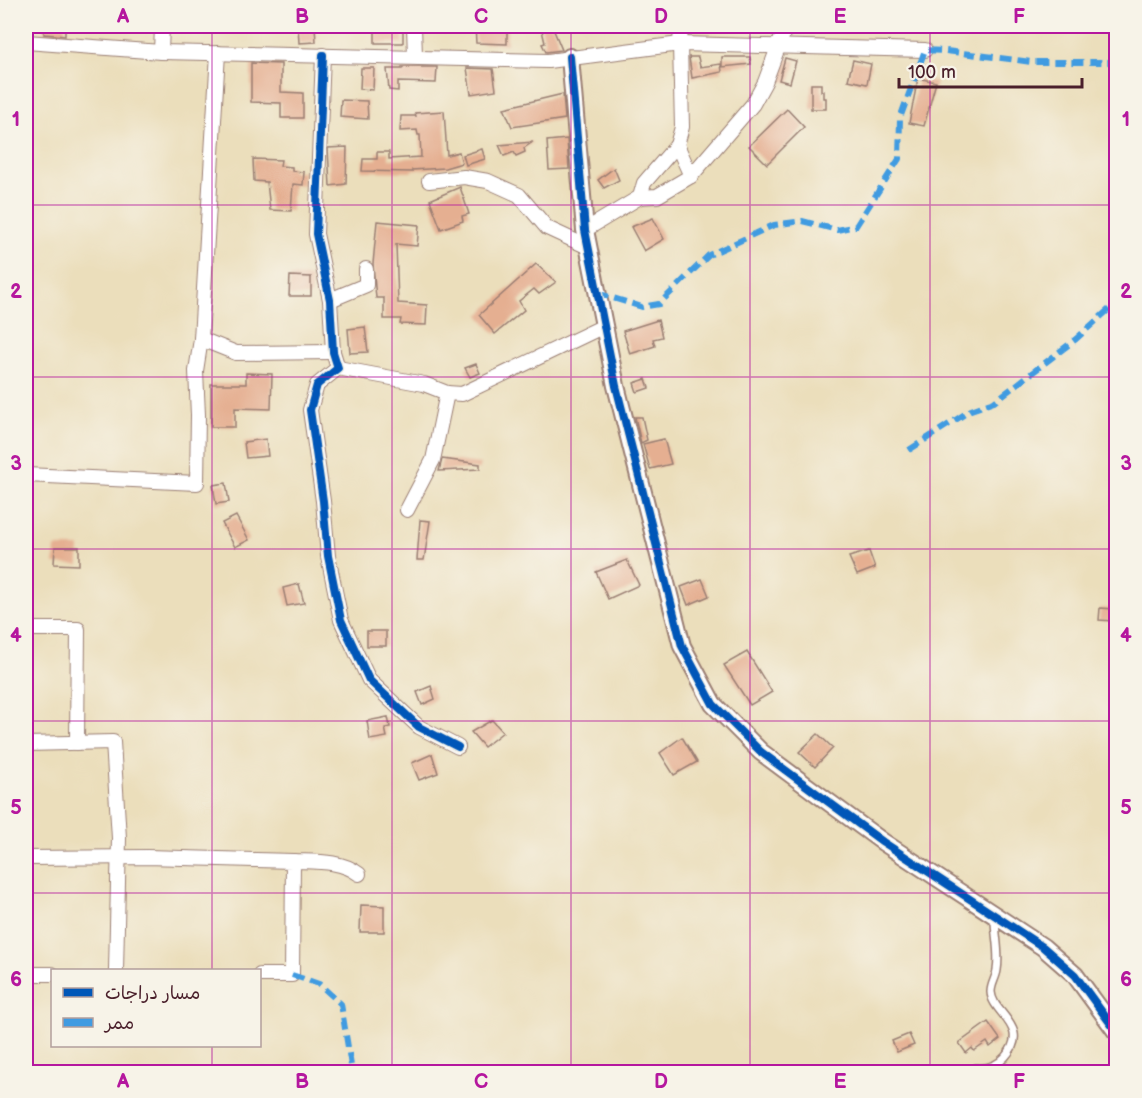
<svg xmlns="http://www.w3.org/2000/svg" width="1142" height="1098" font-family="'Balsamiq Sans','Playpen Sans Arabic',sans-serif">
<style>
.building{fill:#e5af91}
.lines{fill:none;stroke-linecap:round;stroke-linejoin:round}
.service-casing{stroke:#9a7e73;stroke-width:10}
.minor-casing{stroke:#9a7e73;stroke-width:16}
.tertiary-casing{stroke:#9a7e73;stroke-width:20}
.service{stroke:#fff;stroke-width:7}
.minor{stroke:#fff;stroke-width:14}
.tertiary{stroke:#fff;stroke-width:16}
.quiet{stroke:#409be1;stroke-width:6;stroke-dasharray:12 6;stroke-linecap:butt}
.cycleway-casing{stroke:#f7f3e8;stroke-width:11}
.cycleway{stroke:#0057b8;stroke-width:8}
.grid{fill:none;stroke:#b5179e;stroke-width:1.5;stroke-opacity:0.55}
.neatline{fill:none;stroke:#b5179e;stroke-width:2}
.grid-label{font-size:20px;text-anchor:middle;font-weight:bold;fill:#b5179e}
</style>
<rect width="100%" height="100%" fill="#f7f3e8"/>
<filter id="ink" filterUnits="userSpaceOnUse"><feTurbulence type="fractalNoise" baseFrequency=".0167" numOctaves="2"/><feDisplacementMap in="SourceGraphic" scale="12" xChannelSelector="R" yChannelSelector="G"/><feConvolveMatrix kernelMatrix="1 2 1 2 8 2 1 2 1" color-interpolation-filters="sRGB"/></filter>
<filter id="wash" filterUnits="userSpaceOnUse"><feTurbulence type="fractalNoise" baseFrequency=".008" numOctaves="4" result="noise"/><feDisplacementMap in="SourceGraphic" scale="24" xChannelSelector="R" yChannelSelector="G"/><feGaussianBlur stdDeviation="1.35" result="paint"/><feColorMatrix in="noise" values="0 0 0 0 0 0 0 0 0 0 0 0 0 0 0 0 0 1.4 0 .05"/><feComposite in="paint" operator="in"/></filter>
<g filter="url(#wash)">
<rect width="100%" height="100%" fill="#ebdebb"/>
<g id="blocks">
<g class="building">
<polygon points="44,26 65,26 65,36 44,34"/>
<polygon points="298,26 315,26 316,42 299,43"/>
<polygon points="475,26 490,26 491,29 507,28 507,44 476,43"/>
<polygon points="541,26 552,26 562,50 546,52 542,44 545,43"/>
<rect x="375" y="27" width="28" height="16"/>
<polygon points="689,57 698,57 700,67 721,64 722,72 692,78"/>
<polygon points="722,57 750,57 751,64 722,67"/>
<polygon points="785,58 796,61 790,83 779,80"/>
<polygon points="853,60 871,64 867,84 848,80"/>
<polygon points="251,63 281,64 281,92 303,93 303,118 281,118 281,103 251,102"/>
<polygon points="402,67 437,67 436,83 398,82 398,91 389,90 387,69 402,69"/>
<polygon points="361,68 374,68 373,90 360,89"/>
<polygon points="467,68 493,69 496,90 471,94"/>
<polygon points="918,78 936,82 924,126 909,123"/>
<polygon points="811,84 821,84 821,91 823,91 823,98 826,98 826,109 811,109"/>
<polygon points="563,94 565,119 512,127 504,108"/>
<polygon points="341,100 367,101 368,119 340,117"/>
<polygon points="787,109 804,127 767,164 749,146"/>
<polygon points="444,111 447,155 459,152 462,163 445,168 412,170 412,172 362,171 363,159 377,159 377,152 389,152 389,159 421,157 420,135 418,135 417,130 400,131 401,116 416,116 415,113"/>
<polygon points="567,139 569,169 549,170 547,141"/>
<polygon points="533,142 524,148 525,152 516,156 514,152 504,156 499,145"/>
<polygon points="347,147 346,184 330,186 328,148"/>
<polygon points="482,149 485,159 466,165 463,155"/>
<polygon points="253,159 281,160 280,166 292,167 292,171 304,172 303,185 293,184 291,211 270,210 267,182 254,181"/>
<polygon points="614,168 619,180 604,188 598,180"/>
<polygon points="460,187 469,214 462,216 463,221 441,229 430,200"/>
<polygon points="653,218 664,239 644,251 631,227"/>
<polygon points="377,221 419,225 417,246 396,244 398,303 427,305 426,325 400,324 401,319 384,319 384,298 376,298 373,264"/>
<polygon points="536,264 556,282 539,294 534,289 519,301 524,310 495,334 479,315"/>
<polygon points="290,276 311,277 311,296 289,296"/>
<polygon points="658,320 662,337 653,339 655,346 630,354 623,331"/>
<polygon points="365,327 368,352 350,353 348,329"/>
<polygon points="476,364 480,373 470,377 465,368"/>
<polygon points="246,373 272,374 271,409 235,408 235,427 211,427 211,384 246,384"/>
<polygon points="646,379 649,388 637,392 634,383"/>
<polygon points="635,417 642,417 647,440 641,443"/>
<polygon points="266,439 268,456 246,458 244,442"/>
<polygon points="664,439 671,464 650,469 643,444"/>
<polygon points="442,459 480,464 480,469 439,471"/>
<polygon points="226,483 229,502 216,504 213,485"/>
<polygon points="236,516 249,540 235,547 222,523"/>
<polygon points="420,520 430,521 424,560 417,560"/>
<polygon points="55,547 79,547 79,565 54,564"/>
<polygon points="869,551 875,568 857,575 849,557"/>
<polygon points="627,560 639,585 608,599 596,572"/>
<polygon points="702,579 709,596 688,605 681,587"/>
<polygon points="299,584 304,603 287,606 283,588"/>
<polygon points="1100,608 1114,609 1113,621 1099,620"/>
<rect x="367" y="631" width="19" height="15"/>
<polygon points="747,652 772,692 750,705 724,665"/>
<polygon points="431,686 435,699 422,705 417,692"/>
<polygon points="388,717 390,727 385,728 387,737 370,740 367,721"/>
<polygon points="492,720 503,732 484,747 471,732"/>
<polygon points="818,734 833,748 815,767 799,752"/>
<polygon points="682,737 697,762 674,775 660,753"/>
<polygon points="432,754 438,773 419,780 412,763"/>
<polygon points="361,905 384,906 384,932 360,932"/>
<polygon points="988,1022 1000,1039 990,1047 987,1042 974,1051 972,1048 966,1053 959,1043"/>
<polygon points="909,1034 914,1045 897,1052 892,1041"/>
</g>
</g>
</g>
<g filter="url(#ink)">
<use href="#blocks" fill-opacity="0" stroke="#9a7e73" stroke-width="1.5"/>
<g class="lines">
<g class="service-casing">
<path id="service" d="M976 1068C987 1069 997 1066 1005 1057 1032 1027 992 1014 991 992 991 984 996 978 997 970 1000 954 995 935 995 919"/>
</g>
<g class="minor-casing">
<g id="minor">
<polyline points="414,26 415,56"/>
<polyline points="26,42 161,52 548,61 680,44 681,26"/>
<polyline points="161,52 162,26"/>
<polyline points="323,55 316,234 330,300 333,352 338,368 317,385 310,410 323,501 328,556 341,620 369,680 419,727 458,747"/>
<polyline points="677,145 682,127 680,44 925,50"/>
<polyline points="429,181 464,177 488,181 519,195 547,228 588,247"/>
<polyline points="640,197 644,183 677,145 691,176"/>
<polyline points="585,230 640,197 657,196 691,176 753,104 765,82 786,26"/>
<polyline points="330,300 366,285 366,269"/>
<polyline points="201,339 236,353 333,352"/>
<polyline points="338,368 424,384 447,393 433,460 407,510"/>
<polyline points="447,393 462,394 604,326"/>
<polyline points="26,475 197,483 198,415 196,371 201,339 218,53"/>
<polyline points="26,629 78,629 77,743"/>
<polyline points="26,744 113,742 119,838 116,970"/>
<polyline points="26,858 147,857 293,861 292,975 260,975"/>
<path d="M293 861C315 862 341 860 359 874"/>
<polyline points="26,974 52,974"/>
</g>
</g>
<g class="tertiary-casing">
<polyline id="tertiary" points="570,57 585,230 616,386 682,646 713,704 761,752 819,795 883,842 1043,947 1075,975 1116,1031"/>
</g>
<use href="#service" class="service"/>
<use href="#minor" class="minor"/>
<use href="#tertiary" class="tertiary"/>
<g class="quiet">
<polyline points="597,293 642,307 659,304 709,255 774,225 802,221 837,230 856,226 899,159 900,118 925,50 946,51 1032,62 1116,62"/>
<polyline points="909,450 971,410 994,402 1076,339 1116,303"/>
<polyline points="292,975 319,984 341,1004 352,1072"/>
</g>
<g class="cycleway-casing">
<g id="cycleway">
<polyline points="323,55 316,234 330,300 333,352 338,368 317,385 310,410 323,501 328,556 341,620 369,680 419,727 458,747"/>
<polyline points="570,57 585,230 616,386 682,646 713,704 761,752 819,795 883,842 1043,947 1075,975 1116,1031"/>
</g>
</g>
<use href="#cycleway" class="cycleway"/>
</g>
</g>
<path class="grid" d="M212 26V970M392 26V1072M571 26V1072M750 26V1072M930 26V1072M26 205H1116M26 377H1116M26 549H1116M26 721H1116M26 893H1116M212 1046V1072"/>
<rect width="1142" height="1098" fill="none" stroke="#f7f3e8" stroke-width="66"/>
<rect x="51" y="969" width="210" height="78" fill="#f7f3e8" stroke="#b29e9c" stroke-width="1.5"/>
<rect x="63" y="988" width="30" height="9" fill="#0057b8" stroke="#b29e9c" stroke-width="1.5"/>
<text x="105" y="999" font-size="18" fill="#4a1f2b">مسار دراجات</text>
<rect x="63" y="1018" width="30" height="9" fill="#409be1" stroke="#b29e9c" stroke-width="1.5"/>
<text x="105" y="1029" font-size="18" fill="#4a1f2b">ممر</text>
<path d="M899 78v9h183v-9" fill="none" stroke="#4a1f2b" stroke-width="3"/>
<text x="908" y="78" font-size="18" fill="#4a1f2b" stroke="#f7f3e8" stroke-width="4.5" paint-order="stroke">100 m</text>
<rect x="33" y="33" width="1076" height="1032" class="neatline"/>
<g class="grid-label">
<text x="123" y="23">A</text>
<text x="302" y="23">B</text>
<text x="481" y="23">C</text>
<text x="661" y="23">D</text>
<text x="840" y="23">E</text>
<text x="1019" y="23">F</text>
<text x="16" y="126">1</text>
<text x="1126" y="126">1</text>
<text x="16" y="298">2</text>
<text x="1126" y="298">2</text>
<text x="16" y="470">3</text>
<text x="1126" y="470">3</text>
<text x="16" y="642">4</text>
<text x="1126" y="642">4</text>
<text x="16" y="814">5</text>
<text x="1126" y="814">5</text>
<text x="16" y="986">6</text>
<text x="1126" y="986">6</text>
<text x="123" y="1088">A</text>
<text x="302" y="1088">B</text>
<text x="481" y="1088">C</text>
<text x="661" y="1088">D</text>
<text x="840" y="1088">E</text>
<text x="1019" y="1088">F</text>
</g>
</svg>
